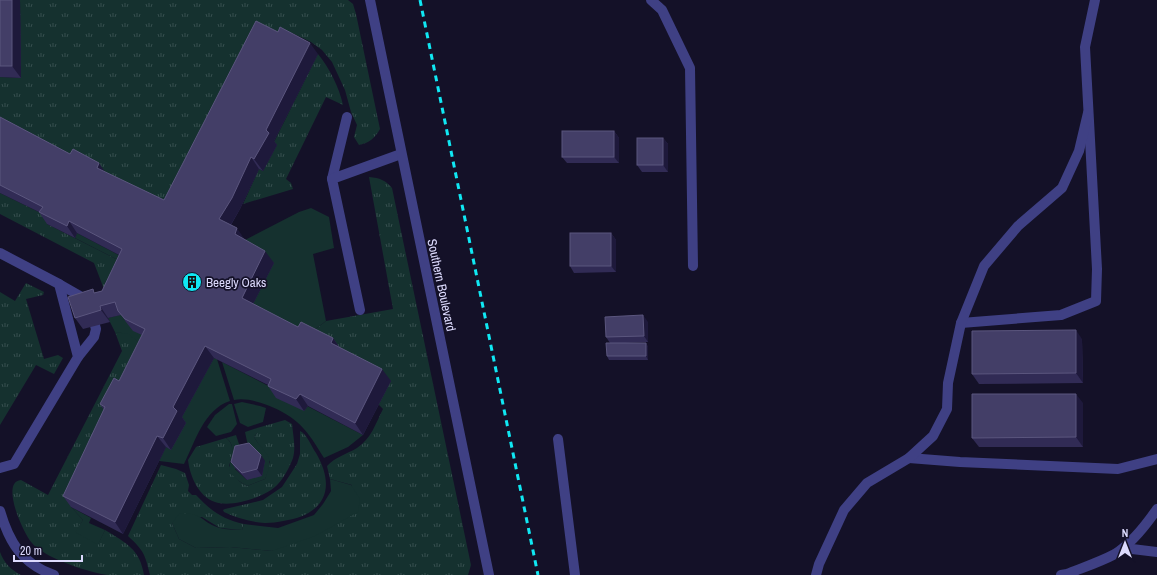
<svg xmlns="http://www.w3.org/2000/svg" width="1157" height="575" font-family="'Archivo Narrow',sans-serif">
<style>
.grass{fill:url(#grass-tufts)}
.garden{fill:#15312f}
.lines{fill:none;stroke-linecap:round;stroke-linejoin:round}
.service{stroke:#3f4084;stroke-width:10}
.tertiary{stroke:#3f4084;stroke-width:10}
.rail{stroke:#10e8f3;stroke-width:3;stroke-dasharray:6 5;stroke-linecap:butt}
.wall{fill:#312b55}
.shaded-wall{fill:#1e193b}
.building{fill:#433e67;stroke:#5b567e}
.labels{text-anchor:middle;stroke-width:3.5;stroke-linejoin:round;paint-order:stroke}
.poi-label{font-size:13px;fill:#dcdafd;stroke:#141128;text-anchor:start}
.street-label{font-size:13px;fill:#dcdafd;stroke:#141128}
</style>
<defs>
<pattern id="grass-tufts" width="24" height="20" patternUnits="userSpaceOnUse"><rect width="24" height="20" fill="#15312f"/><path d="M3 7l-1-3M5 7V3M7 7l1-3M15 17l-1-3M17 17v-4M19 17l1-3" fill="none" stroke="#364e4e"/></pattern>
</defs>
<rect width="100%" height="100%" fill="#141128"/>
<g class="grass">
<path d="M20 0H348L353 4 356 14 380 129C375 138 369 143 359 145L354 137 357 125 351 112 345 90 332 62 322 50 311 42 292 33 172 212 0 125V77L21 78Z"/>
<path d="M318 54C330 69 339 87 343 105L326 97 286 179 291 183 293 189 243 204 259 169 263 171 277 145 274 142Z"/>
<path d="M369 177C380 178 385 180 392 188L471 565 468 575H150C145 554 144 551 128 536L161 465 176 469 185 473 189 485 188 491 192 495H196C211 511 222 519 244 524L242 530 220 528 202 517 172 523 179 539 196 548 230 547 272 551 352 485 330 479 327 466C335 457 347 454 357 448 371 439 376 423 383 409L309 334 326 321 393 309Z"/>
<polygon points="0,193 51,218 47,224 120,261 104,289 94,263 0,214"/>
<polygon points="26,283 44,292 43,295 26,299 44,359 58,355 63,358 54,374 36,365 0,425 0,292 15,301"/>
<path d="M115 332 128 333 142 345 71 507 83 520 76 532 98 544 105 530C126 543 140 549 144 575 132 575 119 575 107 575 89 572 69 565 52 557 46 554 36 548 32 543 23 533 0 482 21 480L48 495 122 351Z"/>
<path d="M285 420 292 424C293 435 296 447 293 458 290 466 284 478 278 484 267 497 231 508 215 502 198 496 190 476 188 460L196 447 226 438C236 445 232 456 229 466L239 481 247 486 265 479 270 462 254 437 257 433V428Z"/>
<path d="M300 431C307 434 311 446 316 453 337 489 324 515 283 521 278 522 271 523 265 523 251 522 236 518 224 512L223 510 225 509 263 500 282 487 297 464 300 454Z"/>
<path d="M0 552C4 563 11 570 21 575H0Z"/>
</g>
<g class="garden">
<polygon points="311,208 329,217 334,248 313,254 326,321 309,334 250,310 243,245 245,240 299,212"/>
<polygon points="77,233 130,261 120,261 75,238"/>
<polygon points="123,314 154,341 142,345 128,334 115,332 108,318"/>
<path d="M214 358 217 359 230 401C204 409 195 442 184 464L159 461 166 447 171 449 185 423 181 418Z"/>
<path d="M222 362 363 435 348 447 324 458C307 430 298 417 267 405 256 401 245 398 234 400Z"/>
<polygon points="242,402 260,406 266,408 263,422 248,427 240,423 234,404"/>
<polygon points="229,404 232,404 237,424 231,432 216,436 207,427 215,415"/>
<path d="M257 428V433L254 437C265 455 276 455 265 479L247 486 239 481 229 472C229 460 238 446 226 438L236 435 242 453H240L235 469 247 480 249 451 245 432Z"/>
<path d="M330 479 351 485 360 499 358 512 315 536 272 551 230 547 196 548 179 539 172 523 179 514C203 511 201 523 220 528 226 530 235 529 242 530L244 524 278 528 314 515 323 504 331 491Z"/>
<polygon points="71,507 91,518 89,523 105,530 98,545 75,532 83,520"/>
</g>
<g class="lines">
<g class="service">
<polyline points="651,0 662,10 690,68 693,266"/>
<polyline points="332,179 347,117"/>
<polyline points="0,253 59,284 78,357 14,464 0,468"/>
<polyline points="59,284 80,296 88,302 96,329 94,337 78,357"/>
<polyline points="360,310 332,179 401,154"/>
<polyline points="961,323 1061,315 1096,301 1097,269 1085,47 1095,0"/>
<polyline points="558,439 575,575"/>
<polyline points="909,458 960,462 1118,469 1157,459"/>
<path d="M0 511C9 542 22 564 54 575"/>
<polyline points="1124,548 1157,552"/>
<polyline points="816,575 819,564 844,510 867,483 909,458 933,436 947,409 948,383 961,323 984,266 1018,226 1062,188 1079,151 1088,113"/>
<path d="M1061 575 1067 574C1082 568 1100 562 1115 554 1132 543 1146 525 1157 509"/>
</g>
<polyline class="tertiary" points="370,0 489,575"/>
<polyline class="rail" points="420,0 538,575"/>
</g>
<g class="wall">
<polygon points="0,0 20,0 21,78 0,77"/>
<polygon points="318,54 274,141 277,145 263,171 259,169 240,209 231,225 245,240 274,263 253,304 298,327 333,338 340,348 391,381 363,435 308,406 304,411 276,398 268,386 268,385 214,358 182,417 186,423 171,450 166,447 123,534 71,507 63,496 104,410 100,404 119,381 142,335 133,331 126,322 121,315 108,318 110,322 83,329 75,318 96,293 102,291 119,255 77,233 75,238 47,224 39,212 0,193 0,117 106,173 164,200"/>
<polygon points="614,131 619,138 619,163 567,163 562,157"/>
<polygon points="663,138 668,144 668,172 642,172 637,165"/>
<polygon points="611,233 616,240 616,272 574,273 570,266"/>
<polygon points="648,322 648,342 625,343 646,343 648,347 648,360 609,360 607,356 610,343 606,337"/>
<polygon points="1082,339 1083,383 979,384 972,374"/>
<polygon points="1083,403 1083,447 979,447 972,438"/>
<polygon points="265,461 262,476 247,480 235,468 231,462"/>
</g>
<g class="shaded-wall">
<polygon points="12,0 20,0 21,78 12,66"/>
<polygon points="310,43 318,54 274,141 277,145 263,171 254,159 266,130"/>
<polygon points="614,131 619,138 619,163 614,157"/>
<polygon points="663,138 668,144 668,172 663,165"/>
<polygon points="251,157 259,169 240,209 227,231 219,219"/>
<polygon points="99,163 107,175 97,168"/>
<polygon points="69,221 77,233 75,238 67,226"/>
<polygon points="237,228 245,240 235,234"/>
<polygon points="611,233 616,240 616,272 611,266"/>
<polygon points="265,251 274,263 250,310 242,298"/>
<polygon points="100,306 108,318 110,322 101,310"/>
<polygon points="643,315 648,322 648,342 644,336"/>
<polygon points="1076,330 1082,339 1083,383 1076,373"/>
<polygon points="333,338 341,350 331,343"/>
<polygon points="646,343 648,347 648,360 646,356"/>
<polygon points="205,346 214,358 182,417 186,423 171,450 163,438 173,407"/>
<polygon points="382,369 391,381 363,435 355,423"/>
<polygon points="300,394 308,406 304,411 296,399"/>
<polygon points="1076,394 1083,403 1083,447 1076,437"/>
<polygon points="157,436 166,447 123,534 115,522"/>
<polygon points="261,455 265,461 262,476 257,469"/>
</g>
<g class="building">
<rect x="0" y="0" width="12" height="66"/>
<polygon points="256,21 278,32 280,27 310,43 266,130 269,133 254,159 251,157 232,198 219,219 237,228 235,234 265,251 242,298 298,327 301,322 333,338 331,343 382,369 355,423 300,394 296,399 268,386 271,379 205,346 173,407 177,411 163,438 157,436 115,522 63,496 105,407 100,404 114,378 119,381 145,329 125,319 118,311 115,302 100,306 101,310 75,318 68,297 93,289 94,293 102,291 122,249 69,221 67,226 39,212 43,207 0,185 0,117 70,154 73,149 99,163 97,168 164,200"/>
<rect x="562" y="131" width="52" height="26"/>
<rect x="637" y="138" width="26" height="27"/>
<rect x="570" y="233" width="41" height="33"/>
<polygon points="643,315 644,336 606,337 605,317"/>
<polygon points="1076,330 1076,373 972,374 972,331"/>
<polygon points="606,343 646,343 646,356 607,356"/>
<polygon points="972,394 1076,394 1076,437 972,438"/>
<polygon points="249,443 261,455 257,469 242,473 231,462 235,446"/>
</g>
<defs>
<g id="building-disc" transform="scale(1)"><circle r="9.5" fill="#10e8f3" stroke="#141128"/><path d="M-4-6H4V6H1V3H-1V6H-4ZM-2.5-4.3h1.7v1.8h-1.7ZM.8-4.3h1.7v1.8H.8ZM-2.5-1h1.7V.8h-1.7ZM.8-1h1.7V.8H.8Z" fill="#111"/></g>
</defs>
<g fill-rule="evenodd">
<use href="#building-disc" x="192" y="282"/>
</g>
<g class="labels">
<g class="poi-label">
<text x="206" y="287">Beegly Oaks</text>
</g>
<g class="street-label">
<text transform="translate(442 285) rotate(78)" y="5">Southern Boulevard</text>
</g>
</g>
<g transform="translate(1125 543)" stroke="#141128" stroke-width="3" paint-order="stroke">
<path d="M0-3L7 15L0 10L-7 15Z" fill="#dcdafd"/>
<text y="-6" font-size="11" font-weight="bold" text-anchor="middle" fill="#dcdafd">N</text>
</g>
<path d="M14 555v6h68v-6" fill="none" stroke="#dcdafd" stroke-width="2"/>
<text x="20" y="555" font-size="12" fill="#dcdafd" stroke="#141128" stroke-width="3" paint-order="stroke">20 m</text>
</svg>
